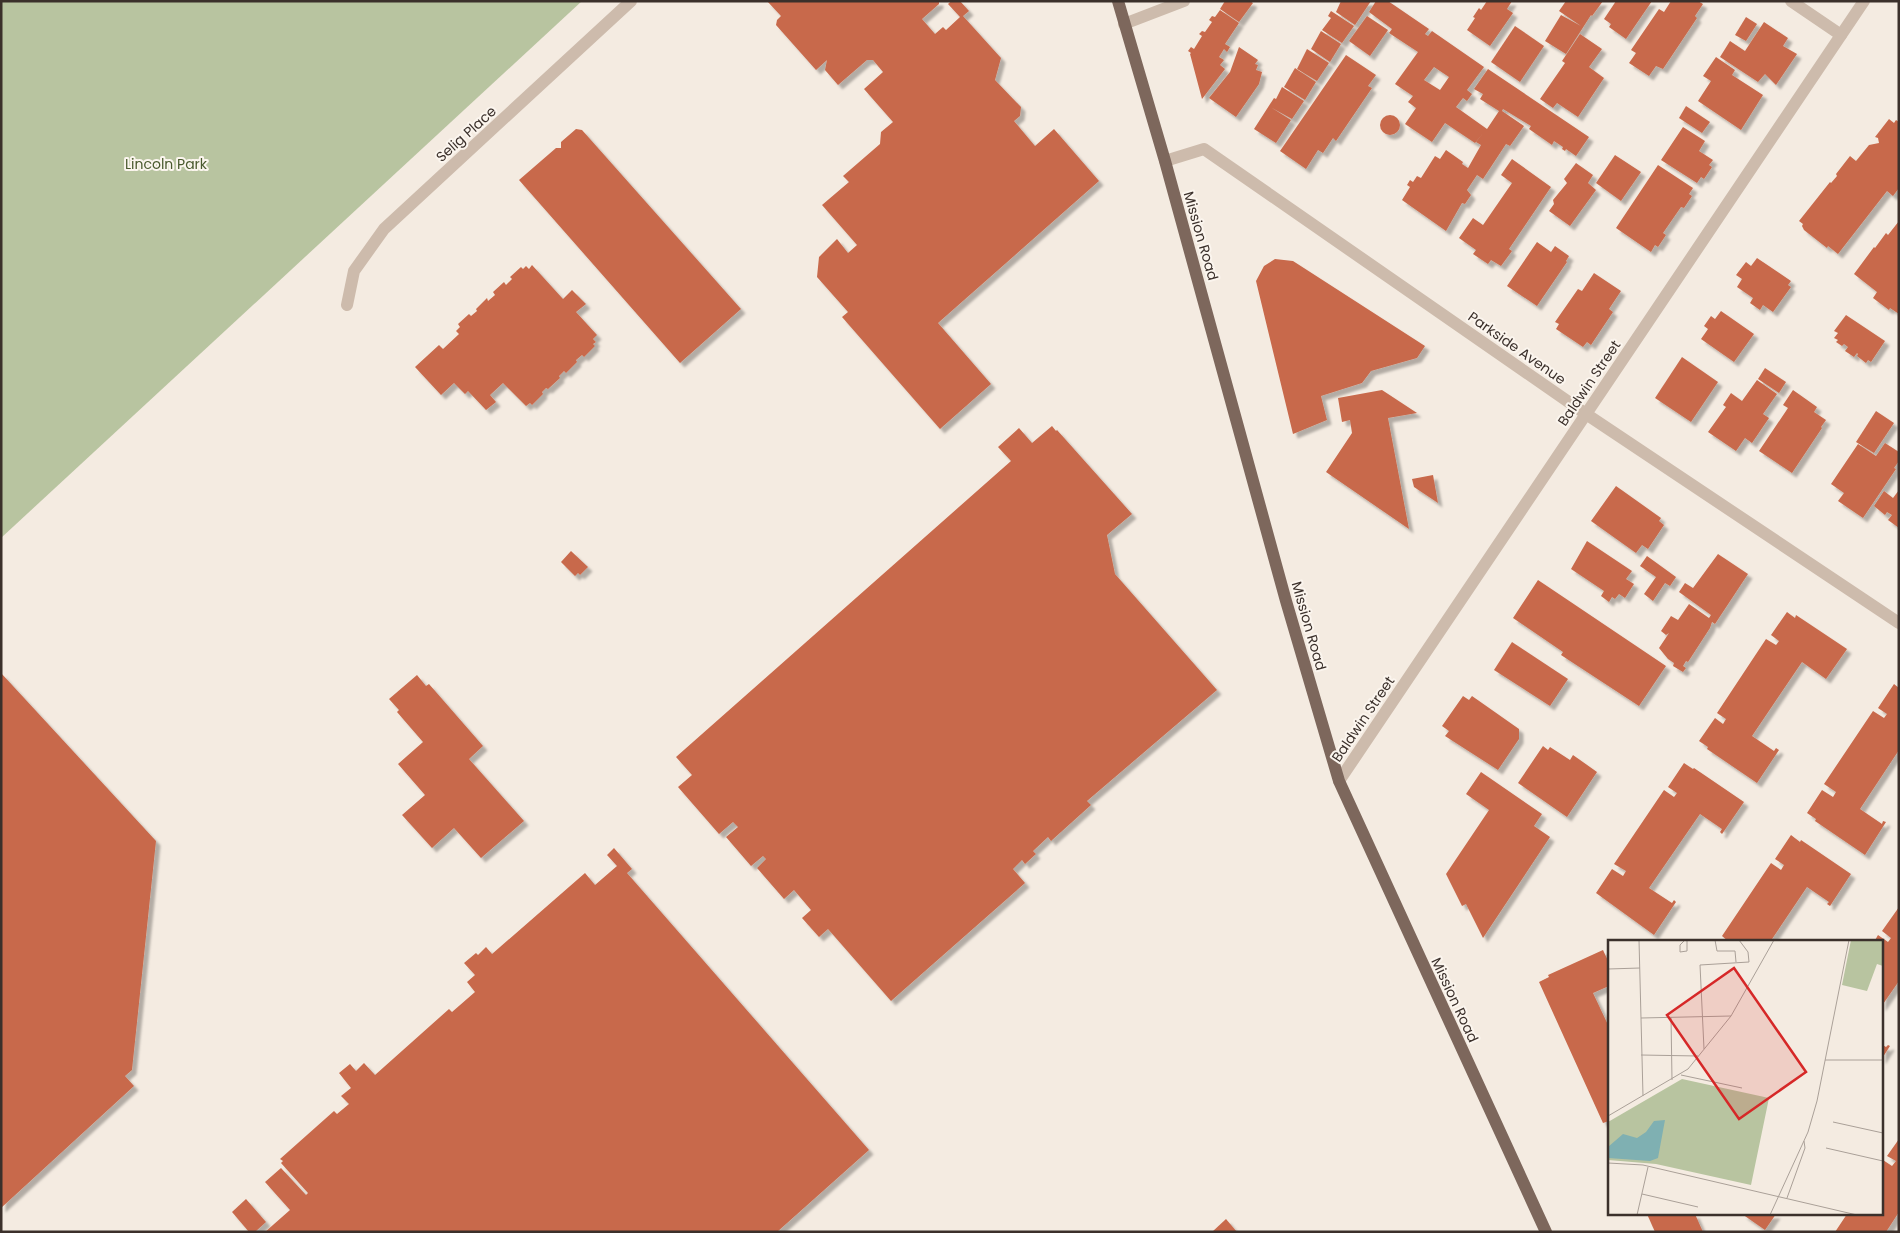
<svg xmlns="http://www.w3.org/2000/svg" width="1900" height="1233" font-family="Poppins,sans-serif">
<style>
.green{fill:#b8c4a0}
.building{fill:#c8694b;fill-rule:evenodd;filter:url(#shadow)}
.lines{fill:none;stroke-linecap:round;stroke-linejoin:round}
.minor{stroke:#cdbbac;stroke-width:12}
.primary{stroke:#7d675c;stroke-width:12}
.labels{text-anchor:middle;stroke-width:4;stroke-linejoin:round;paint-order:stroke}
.street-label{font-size:14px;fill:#3b302b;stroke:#fbf5ee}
.park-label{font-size:14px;fill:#4a5a2e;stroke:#fbf5ee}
.inset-road{fill:none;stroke:#aaa098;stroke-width:1}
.view{fill:#d62828;fill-opacity:0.15;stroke:#d62828;stroke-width:2.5}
.inset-edge{fill:none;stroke:#3b302b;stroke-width:2.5}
</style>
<defs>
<filter id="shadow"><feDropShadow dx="4.5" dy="4.5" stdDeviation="1" flood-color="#0004"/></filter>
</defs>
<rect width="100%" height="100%" fill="#f4ebe1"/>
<polygon class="green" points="1,1 582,1 1,538"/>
<g class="building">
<polygon points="767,1 939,1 939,4 922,19 935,34 943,27 946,30 960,17 948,4 951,1 960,1 969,11 963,16 1001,58 995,80 1021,107 1020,116 1014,121 1035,146 1054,129 1099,181 938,323 991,384 940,429 842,317 848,312 817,277 819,257 837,239 848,253 857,245 822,205 849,182 843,176 880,144 881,132 893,122 864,89 883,72 873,60 867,60 838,85 825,70 827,60 816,70 776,25 777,20 781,16"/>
<polygon points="1225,1 1250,1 1253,3 1239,22 1220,9"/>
<polygon points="1341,1 1371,1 1355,25 1336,12"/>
<path d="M1376 1H1388L1429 29 1425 34 1428 36 1432 31 1484 67 1467 90 1472 94 1467 101 1463 98 1456 107 1487 129 1499 111 1480 99 1483 94 1474 89 1488 69 1589 137 1576 156 1566 149 1565 151 1562 149 1563 147 1554 141 1552 145 1529 129 1531 126 1503 109 1502 111 1524 126 1510 146 1506 144 1483 179 1477 175 1467 190 1471 195 1465 204 1462 203 1446 231 1402 200 1410 187 1407 185 1410 180 1413 182 1417 176 1421 178 1435 156 1440 159 1446 150 1463 162 1462 164 1468 168 1481 145 1476 142 1483 133 1475 143 1445 123 1432 142 1405 124 1416 108 1408 102 1413 96 1395 84 1418 52 1389 33 1392 29 1369 12ZM1434 67 1449 77 1440 90 1424 80Z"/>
<polygon points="1487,1 1512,1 1507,9 1513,13 1490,46 1467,30 1475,18 1473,17 1479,8 1481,10"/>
<polygon points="1566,1 1603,1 1592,16 1591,15 1566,54 1545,41 1561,15 1581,26 1559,11"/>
<polygon points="1616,1 1652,1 1626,39 1609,27 1611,24 1604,19"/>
<polygon points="1671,1 1698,1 1703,4 1695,16 1697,18 1663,69 1656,66 1649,76 1629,63 1636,53 1631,50 1659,9 1664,12"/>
<polygon points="1220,10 1239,23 1225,44 1230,47 1227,52 1224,49 1219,57 1224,60 1220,65 1225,69 1202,99 1190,54 1191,53 1188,51 1191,47 1194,49 1202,36 1199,34 1202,31 1205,32 1212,22 1209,20 1212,16 1215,17"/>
<polygon points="1331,11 1354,26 1342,43 1322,30 1331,18 1328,16"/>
<polygon points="1367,16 1388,30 1370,56 1349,41"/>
<polygon points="1746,17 1757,24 1746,41 1735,35"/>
<polygon points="1764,22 1788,38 1783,46 1797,54 1776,85 1765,74 1758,82 1720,57 1730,41 1745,51"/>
<polygon points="1515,26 1544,46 1520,82 1491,62"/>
<polygon points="1321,31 1341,44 1330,62 1311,49"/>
<polygon points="1580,34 1602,49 1589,67 1604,78 1578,117 1557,103 1553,108 1540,99 1565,63 1562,61"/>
<polygon points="1239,47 1258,60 1255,64 1258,65 1256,70 1262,72 1259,84 1236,117 1209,98 1230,72"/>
<polygon points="1307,49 1329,63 1317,81 1297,69"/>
<polygon points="1346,55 1376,75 1368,86 1372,88 1336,141 1333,138 1323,153 1318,150 1306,169 1280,151"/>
<polygon points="1716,57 1735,70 1732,75 1763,95 1741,130 1698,101 1711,81 1703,76"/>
<polygon points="1295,68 1316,82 1305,100 1284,87"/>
<polygon points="1282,87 1304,101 1292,119 1272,108 1291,120 1276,143 1254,129 1274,98 1276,99"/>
<polygon points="1686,106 1710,122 1702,133 1679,118"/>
<circle cx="1390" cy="125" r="10"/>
<polygon points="1889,119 1894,123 1896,120 1899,122 1899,188 1893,196 1887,191 1838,254 1828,246 1827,248 1804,230 1802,226 1803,224 1799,221 1830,182 1831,183 1837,176 1836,174 1850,156 1856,161 1869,145 1879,143 1878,138 1875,137"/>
<polygon points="1683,127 1705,141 1699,151 1713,160 1709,165 1712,167 1704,179 1701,177 1697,183 1661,160"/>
<polygon points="576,129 582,130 741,309 680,363 519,180 556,148 561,148 561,142"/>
<polygon points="1615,155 1641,172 1621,201 1596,183"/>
<polygon points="1512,159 1551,187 1509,249 1512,251 1501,266 1491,260 1488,264 1473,254 1476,250 1459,238 1473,218 1483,225 1512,183 1501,175"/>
<polygon points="1576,163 1593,175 1588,183 1596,190 1570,226 1549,211 1554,204 1553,200 1567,183 1564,179"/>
<polygon points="1658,165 1693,188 1689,194 1692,196 1684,208 1681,207 1663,233 1666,235 1658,247 1655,245 1651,252 1616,228"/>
<polygon points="1899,221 1899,314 1890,308 1889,310 1873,298 1877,292 1854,274 1874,247 1875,248 1886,233 1888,235"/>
<polygon points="1537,242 1551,252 1555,246 1569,256 1566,261 1567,262 1537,306 1507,286"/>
<polygon points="1757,258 1791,281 1788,285 1791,287 1773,312 1763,305 1760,310 1750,303 1753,298 1737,287 1742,279 1736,275 1746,262 1751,266"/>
<polygon points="1275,259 1293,261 1425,346 1417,358 1371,371 1362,383 1321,396 1327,420 1293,434 1256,281 1264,266"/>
<polygon points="532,265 563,299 572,290 586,304 576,312 597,335 593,339 596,342 593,344 595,346 584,357 582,355 576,360 577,362 566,373 564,371 559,376 560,378 548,389 546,388 542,392 543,394 532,405 530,403 526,406 503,383 490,395 496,402 486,410 468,391 465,394 454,383 441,395 415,367 439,345 443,349 459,334 456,331 460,327 458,324 469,314 471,316 477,311 476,309 487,298 488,301 495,295 493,292 504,282 506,285 512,279 510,277 521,267 523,269 526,266 529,269"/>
<polygon points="1594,273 1621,291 1609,309 1613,312 1591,345 1587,342 1583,347 1556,329 1559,324 1555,322 1578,289 1582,291"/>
<polygon points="1721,311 1754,334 1734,362 1701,339 1708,329 1704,326 1711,316 1715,319"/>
<polygon points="1846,315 1885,341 1871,362 1868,360 1866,363 1857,356 1858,354 1857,353 1854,357 1845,351 1848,347 1844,344 1842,346 1836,342 1838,340 1834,338 1838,333 1834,331"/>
<polygon points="1682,357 1718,382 1691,422 1655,398"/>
<polygon points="1765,368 1786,382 1779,393 1758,379"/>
<polygon points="1757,380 1777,394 1763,414 1769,418 1752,443 1745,438 1736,451 1708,432 1726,407 1723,405 1731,393 1742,401"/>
<polygon points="1382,390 1417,413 1388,418 1409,529 1326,472 1352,433 1350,420 1342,422 1338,398"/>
<polygon points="1793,390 1817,407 1814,412 1826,420 1821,427 1822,428 1792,473 1759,451 1788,408 1783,405"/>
<polygon points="1876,411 1894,423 1874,453 1856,442"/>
<polygon points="1052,426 1056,431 1057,430 1132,514 1107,535 1115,574 1217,690 1087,801 1091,805 1051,841 1048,837 1033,851 1036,854 1025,864 1022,860 1013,869 1025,883 891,1001 828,929 819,937 802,918 811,910 794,890 784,899 757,868 766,859 763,856 751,866 726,837 738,827 733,822 719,834 678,787 692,775 676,757 1011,461 998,447 1019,428 1032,443"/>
<polygon points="1885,443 1899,452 1899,461 1894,468 1896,469 1863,518 1838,501 1844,493 1831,484 1858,444 1876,456"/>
<polygon points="1433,475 1438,503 1414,487 1412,479"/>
<polygon points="1616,486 1661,518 1659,521 1664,525 1648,549 1642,545 1636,553 1591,521"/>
<polygon points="1899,490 1899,528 1888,520 1892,515 1887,512 1885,515 1874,506 1884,491 1893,498"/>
<polygon points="1587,541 1632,571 1626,579 1634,584 1625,598 1619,594 1615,599 1612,597 1609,602 1601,596 1604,591 1571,569"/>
<polygon points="571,551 588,567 580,575 578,573 575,576 561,562"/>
<polygon points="1718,554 1748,574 1715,624 1712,622 1710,628 1688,662 1686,661 1683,666 1686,668 1683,672 1673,666 1674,663 1668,659 1659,648 1669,633 1666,635 1661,631 1671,616 1678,620 1689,604 1709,618 1711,615 1679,592 1685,583 1693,588"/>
<polygon points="1647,556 1676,577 1670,586 1665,583 1653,601 1644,594 1656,577 1640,566"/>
<polygon points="1538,580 1666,666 1639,706 1561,655 1563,652 1513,618"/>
<polygon points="1787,612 1795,618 1796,615 1847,649 1826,679 1802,662 1752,736 1774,751 1776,748 1779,750 1757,783 1707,749 1708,747 1699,741 1715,718 1723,724 1726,719 1717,713 1766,639 1776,645 1779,641 1771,635"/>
<polygon points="1512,642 1568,679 1550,706 1494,670"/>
<polygon points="1,673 156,841 132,1070 125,1076 134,1086 1,1208"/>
<polygon points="417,675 426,686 429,684 483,746 469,759 524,821 481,858 454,828 432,848 402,815 425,795 398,764 423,742 397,712 399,710 389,699"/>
<polygon points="1894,684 1899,688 1899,750 1860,809 1882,824 1883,821 1886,822 1865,855 1815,821 1816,819 1807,813 1822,790 1833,797 1836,792 1824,784 1873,711 1884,718 1887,714 1878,708"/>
<polygon points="1463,696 1469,700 1472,696 1519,729 1519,739 1498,770 1445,736 1449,731 1442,726"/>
<polygon points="1543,746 1548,750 1550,747 1570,760 1573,755 1597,772 1567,817 1518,783"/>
<polygon points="1684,763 1693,769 1694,768 1744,802 1722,834 1720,832 1722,829 1700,814 1649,888 1672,903 1674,900 1676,902 1654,935 1596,893 1612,869 1623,876 1626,871 1614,864 1664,790 1674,797 1677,793 1668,787"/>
<polygon points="1481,772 1542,814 1534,826 1550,837 1483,938 1466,904 1462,906 1446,874 1489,810 1466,794"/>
<polygon points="1791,835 1800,842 1801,840 1851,874 1830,906 1827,904 1829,902 1807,887 1770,942 1729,942 1722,936 1771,863 1781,870 1784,865 1775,859"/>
<polygon points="614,848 632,869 627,873 869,1150 777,1232 265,1232 290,1210 265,1182 281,1168 306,1195 308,1193 281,1163 283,1161 280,1159 334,1111 337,1114 349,1104 341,1096 351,1088 339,1073 350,1064 356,1071 364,1063 375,1075 449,1009 452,1012 475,992 467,982 475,975 464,963 476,953 478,955 486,947 492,954 585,873 595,885 617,866 607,855"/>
<polygon points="1899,907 1899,981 1881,1007 1881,942 1874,942 1878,935 1888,942 1891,938 1882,931"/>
<polygon points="1603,950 1609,963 1609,986 1593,993 1609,1027 1609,1121 1603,1123 1539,982 1549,977 1548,975"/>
<polygon points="1881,1044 1886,1047 1888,1045 1890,1046 1881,1060"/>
<polygon points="1899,1139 1899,1212 1886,1232 1835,1232 1847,1214 1881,1214 1881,1163 1883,1160 1892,1166 1896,1161 1887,1156"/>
<polygon points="246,1199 266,1222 255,1232 249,1232 232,1212"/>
<polygon points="1647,1214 1695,1214 1703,1232 1655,1232"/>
<polygon points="1742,1214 1776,1214 1765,1230"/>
<polygon points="1226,1219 1237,1232 1212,1232"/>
</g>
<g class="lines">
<g class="minor">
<polyline points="1791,1 1841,35"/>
<polyline points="1124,24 1184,1"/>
<polyline points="1165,161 1204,149 1586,414 1899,623"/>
<polyline points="347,305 354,271 384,229 631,1"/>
<polyline points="1339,781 1864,1"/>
</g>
<polyline class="primary" points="1118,1 1165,161 1286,601 1339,781 1546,1232"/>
</g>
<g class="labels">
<g class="street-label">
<text transform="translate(466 134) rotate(-42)" y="5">Selig Place</text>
<text transform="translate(1201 236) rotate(74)" y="5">Mission Road</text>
<text transform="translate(1517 348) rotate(35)" y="5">Parkside Avenue</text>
<text transform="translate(1589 383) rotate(-56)" y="5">Baldwin Street</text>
<text transform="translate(1309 626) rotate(74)" y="5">Mission Road</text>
<text transform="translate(1363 719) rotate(-56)" y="5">Baldwin Street</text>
<text transform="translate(1455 1000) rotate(65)" y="5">Mission Road</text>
</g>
<g class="park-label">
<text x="166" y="169">Lincoln Park</text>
</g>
</g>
<g transform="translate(1608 940)">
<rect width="275" height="275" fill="#f4ebe1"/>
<path d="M243 0H275V26L269 24 259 51 234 45ZM74 139 161 158 143 245 48 224 0 220V182Z" fill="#b8c4a0"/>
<path d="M57 180 50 218 42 221 0 218V207L15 194 29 198 38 192 46 181Z" fill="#7fb0b2"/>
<path class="inset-road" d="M31 0 35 156M77 0 72 5V12L79 11V0M107 0 109 11H127L128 22M0 29 32 28M63 77 64 140M33 78 123 76M96 109 92 25 141 22 140 12 131 0M33 115 90 116M217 120H275M73 135 134 148M0 176 80 129 123 76 166 0M225 182 275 193M218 208 275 221M0 223 35 225 249 275M34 254 90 267M179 258 197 208 196 201M29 275 40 227M162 275 200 192 209 161 241 0"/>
<path class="view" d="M126 28 198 132 131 179 59 75Z"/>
<rect width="275" height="275" class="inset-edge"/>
</g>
<rect width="1900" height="1233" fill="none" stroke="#3b302b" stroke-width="5"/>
</svg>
